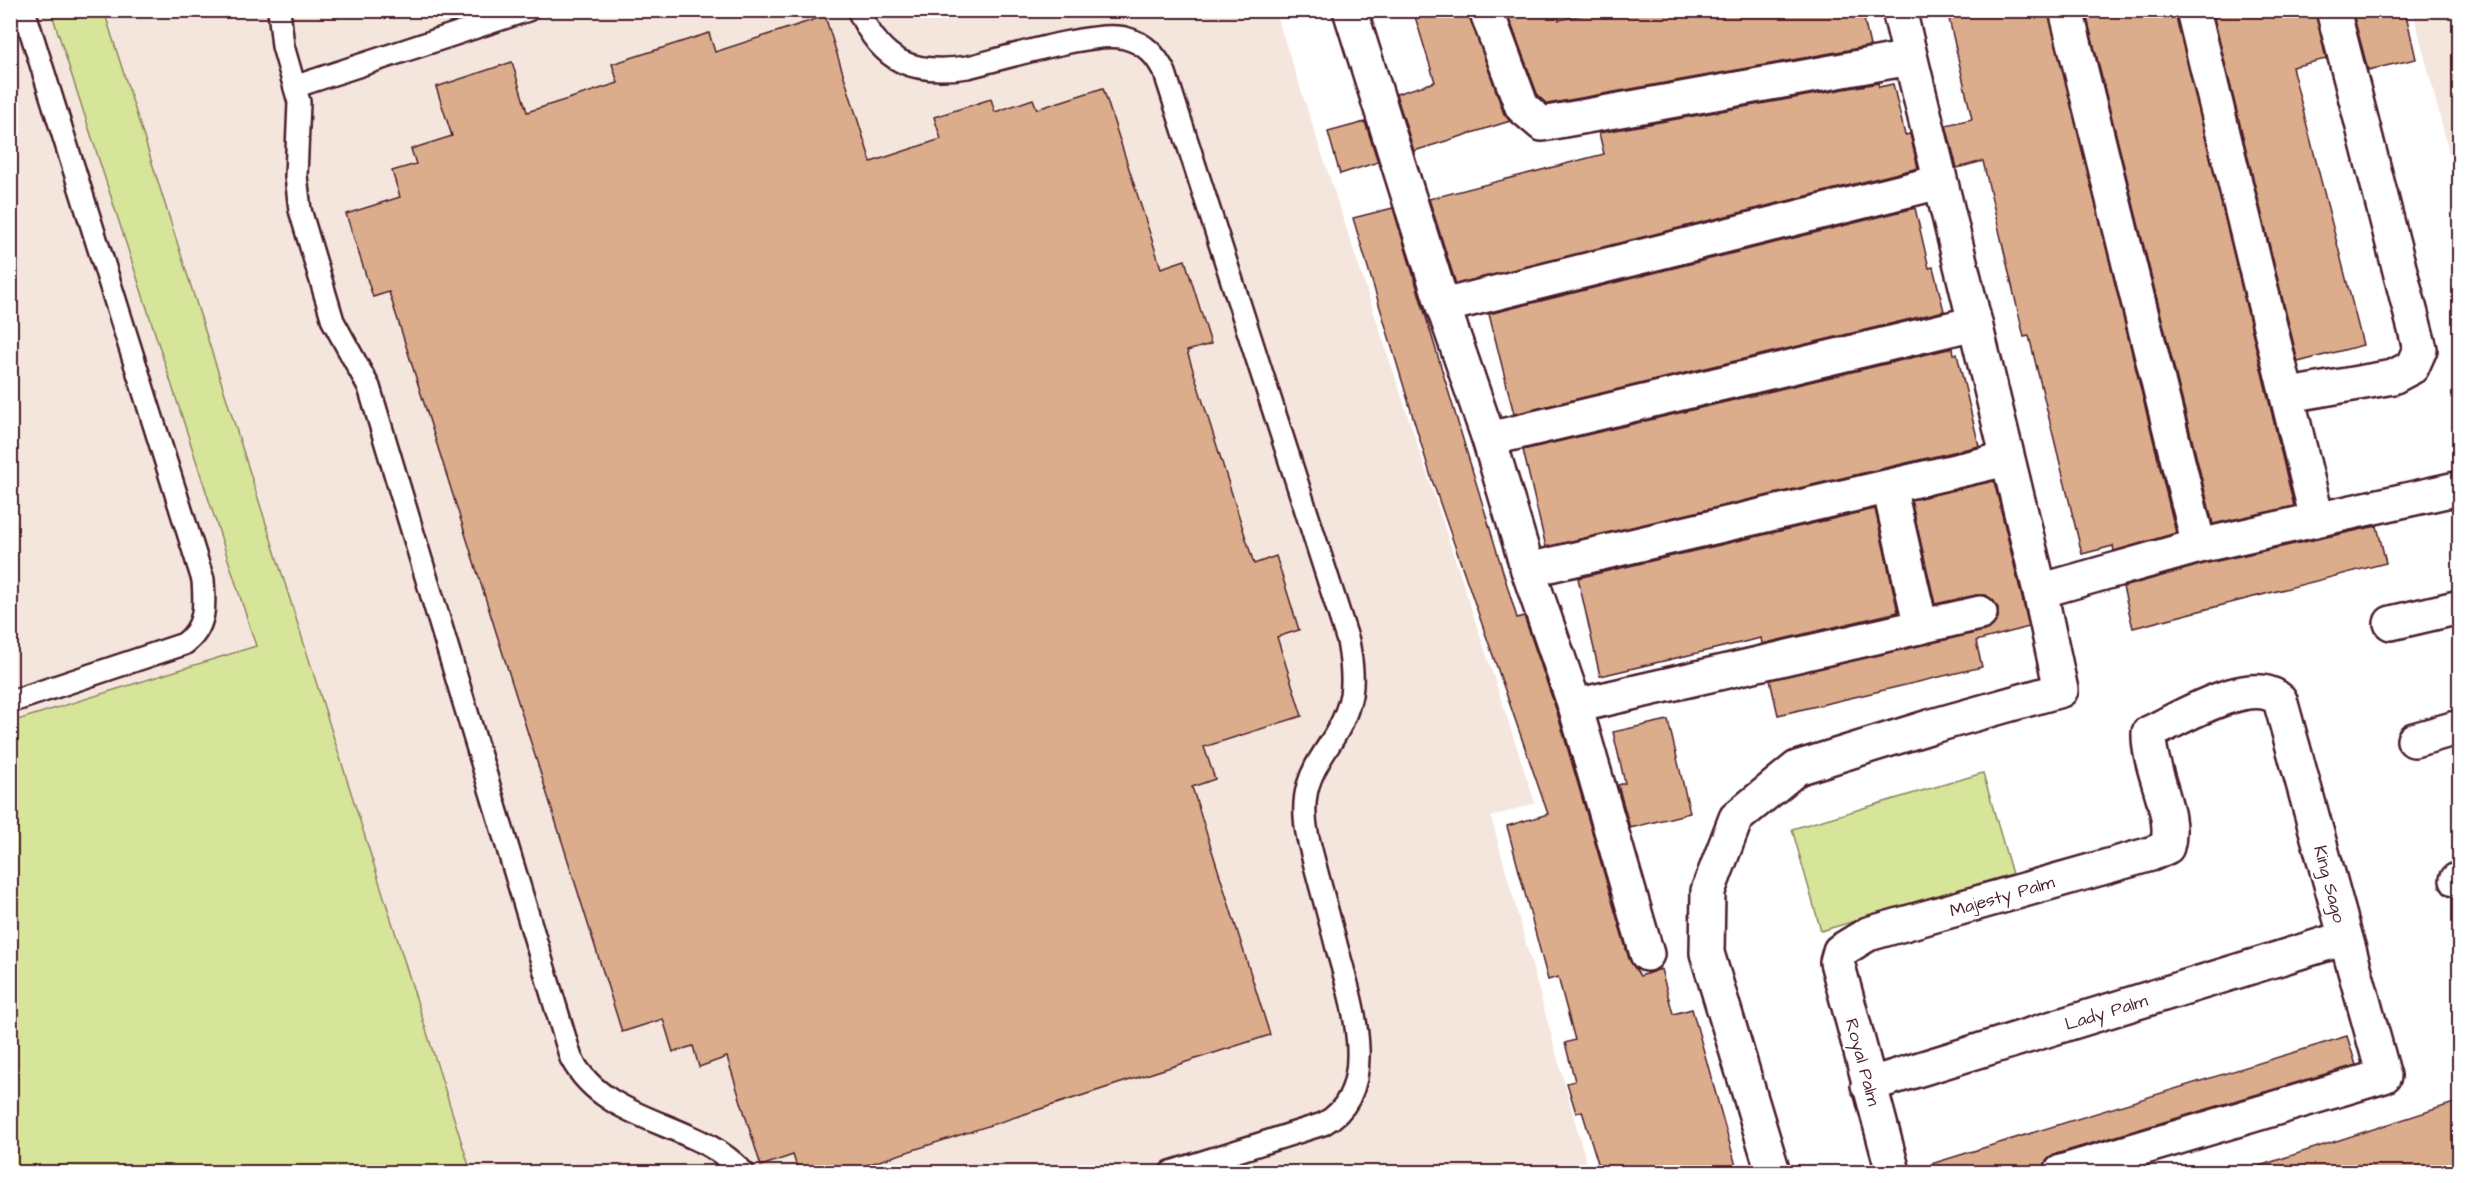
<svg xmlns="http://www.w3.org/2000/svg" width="2470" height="1183" font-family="'Architects Daughter',sans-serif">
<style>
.built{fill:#f4e6dc}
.green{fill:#d6e599;stroke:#908262;stroke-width:1.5}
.building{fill:#dbad8c;stroke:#4a1f2b;stroke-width:1.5}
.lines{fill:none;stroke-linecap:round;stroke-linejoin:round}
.lane-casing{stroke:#4a1f2b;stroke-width:26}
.street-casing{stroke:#4a1f2b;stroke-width:38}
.lane{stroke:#fff;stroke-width:21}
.street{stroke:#fff;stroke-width:33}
.labels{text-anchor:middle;stroke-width:5;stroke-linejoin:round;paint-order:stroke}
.street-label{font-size:18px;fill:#4a1f2b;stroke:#fff}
</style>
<rect width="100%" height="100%" fill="#fff"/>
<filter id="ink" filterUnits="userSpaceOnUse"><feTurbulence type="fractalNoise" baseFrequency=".0167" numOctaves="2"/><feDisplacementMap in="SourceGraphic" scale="12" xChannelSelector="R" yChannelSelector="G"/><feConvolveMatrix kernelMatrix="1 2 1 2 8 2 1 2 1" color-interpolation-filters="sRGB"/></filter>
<g filter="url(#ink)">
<g class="built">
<polygon points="10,11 1275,11 1535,803 1491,817 1589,1172 11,1172"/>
<polygon points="2413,11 2459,11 2459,192"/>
</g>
<g class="green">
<polygon points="51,11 104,11 471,1172 11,1172 11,722 256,646"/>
<polygon points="1983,773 2012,874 1821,931 1792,829"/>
</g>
<g class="building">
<polygon points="1413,10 1468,10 1504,114 1510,121 1414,151 1396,94 1435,82"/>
<polygon points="1506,10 1558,10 1559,20 1604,10 1862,10 1870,46 1547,104 1538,96"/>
<polygon points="1947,10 2048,10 2176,533 2114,551 2113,546 2082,554 2029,336 2024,337 1983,161 1957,168 1946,125 1972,119"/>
<polygon points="2085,10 2175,10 2294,506 2213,524"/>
<polygon points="2212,10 2315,10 2326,59 2292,67 2363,345 2298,362"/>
<polygon points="2352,10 2405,10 2416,59 2368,70"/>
<polygon points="825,16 871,162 941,139 934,117 991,99 995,112 1033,99 1037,109 1103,88 1161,268 1185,260 1211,344 1187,351 1254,564 1276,556 1299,630 1277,637 1302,716 1204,747 1215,779 1192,787 1270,1035 842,1173 799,1173 793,1155 761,1166 727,1057 699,1067 693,1046 673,1052 663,1019 622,1032 389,292 373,297 346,214 400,197 392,171 416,164 411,149 452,136 436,87 512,62 527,112 618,83 612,64 709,33 715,52"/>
<polygon points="1878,83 1879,87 1893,84 1905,135 1910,134 1918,168 1456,284 1429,199 1604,154 1599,133"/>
<polygon points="1365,122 1378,162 1340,174 1328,132"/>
<polygon points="1393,208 1517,618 1524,616 1557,712 1629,959 1640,976 1661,969 1673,1014 1692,1009 1738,1173 1601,1173 1582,1111 1576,1113 1567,1083 1575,1081 1565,1043 1575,1040 1558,977 1548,980 1507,826 1548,814 1432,480 1353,218"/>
<polygon points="1915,208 1929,268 1933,267 1944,311 1514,414 1489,314"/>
<polygon points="1953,348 1954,354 1957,354 1979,446 1546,547 1523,450"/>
<polygon points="1994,481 2029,627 1976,641 1982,667 1778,715 1770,680 1984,631 1993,626 1998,618 1998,608 1993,600 1986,595 1976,595 1935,604 1911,500"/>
<polygon points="1875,509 1898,612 1762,644 1761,638 1600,676 1578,578"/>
<polygon points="2377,526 2386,563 2133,628 2123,587 2204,564"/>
<polygon points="1668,720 1690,813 1630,828 1618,785 1625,783 1613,732"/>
<polygon points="2347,1036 2356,1065 2056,1154 2047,1160 2043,1168 2028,1173 1932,1173 1931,1164"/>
<polygon points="2460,1101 2460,1173 2260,1173 2259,1166"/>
</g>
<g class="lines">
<g class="lane-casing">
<g id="lane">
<path d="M279 10 283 46 299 102 296 176 300 210 333 321 369 387 571 1058C606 1125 696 1120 743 1172"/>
<path d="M858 10C882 63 912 75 968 67 1002 59 1096 30 1125 38 1145 43 1156 55 1165 73L1348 641C1351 658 1354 677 1351 695 1339 754 1292 764 1308 838 1317 875 1328 912 1337 948 1351 999 1383 1092 1323 1124L1171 1172"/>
<polyline points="297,86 528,10"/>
<path d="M10 702 184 644C206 628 205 606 203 580L24 10"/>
</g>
</g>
<g class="street-casing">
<g id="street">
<polyline points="1350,10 1443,306 1489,439 1528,570 1575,706 1647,954"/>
<polyline points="1486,10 1522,107 1542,124 1910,58"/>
<polyline points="2066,10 2199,546"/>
<polyline points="2193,10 2317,519"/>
<polyline points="1443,306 1940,182"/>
<polyline points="2289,395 2393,377 2412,367 2420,349 2333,10"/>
<polyline points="1489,439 1975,323"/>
<polyline points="1889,487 1921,627"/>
<polyline points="1528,570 2007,459"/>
<polyline points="2040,591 2199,546 2460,488"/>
<polyline points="2391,623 2460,607"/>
<polyline points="1575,706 1980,613"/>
<polyline points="2414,740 2460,727"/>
<polyline points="2457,880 2460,880"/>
<polyline points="1868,1085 2345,938"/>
<polyline points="1773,1172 1707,953 1708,891 1736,818 1797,768 1929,727 2061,690 2040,591 1899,10"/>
<path d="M1893 1172 1837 962 1840 951 1868 934 2151 854 2167 847C2177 813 2148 770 2149 733 2179 719 2252 673 2280 700L2384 1076 2061 1172"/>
</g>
</g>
<use href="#lane" class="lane"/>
<use href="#street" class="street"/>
</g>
</g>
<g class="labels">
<g class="street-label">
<text transform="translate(2330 884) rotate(75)" y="6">King Sago</text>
<text transform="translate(2002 896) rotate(-16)" y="6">Majesty Palm</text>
<text transform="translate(2106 1012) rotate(-17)" y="6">Lady Palm</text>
<text transform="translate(1863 1062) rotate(75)" y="6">Royal Palm</text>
</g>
</g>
<rect width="2470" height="1183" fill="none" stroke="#fff" stroke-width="36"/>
<rect x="18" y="18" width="2434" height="1147" fill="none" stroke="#4a1f2b" stroke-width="2" filter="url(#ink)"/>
</svg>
